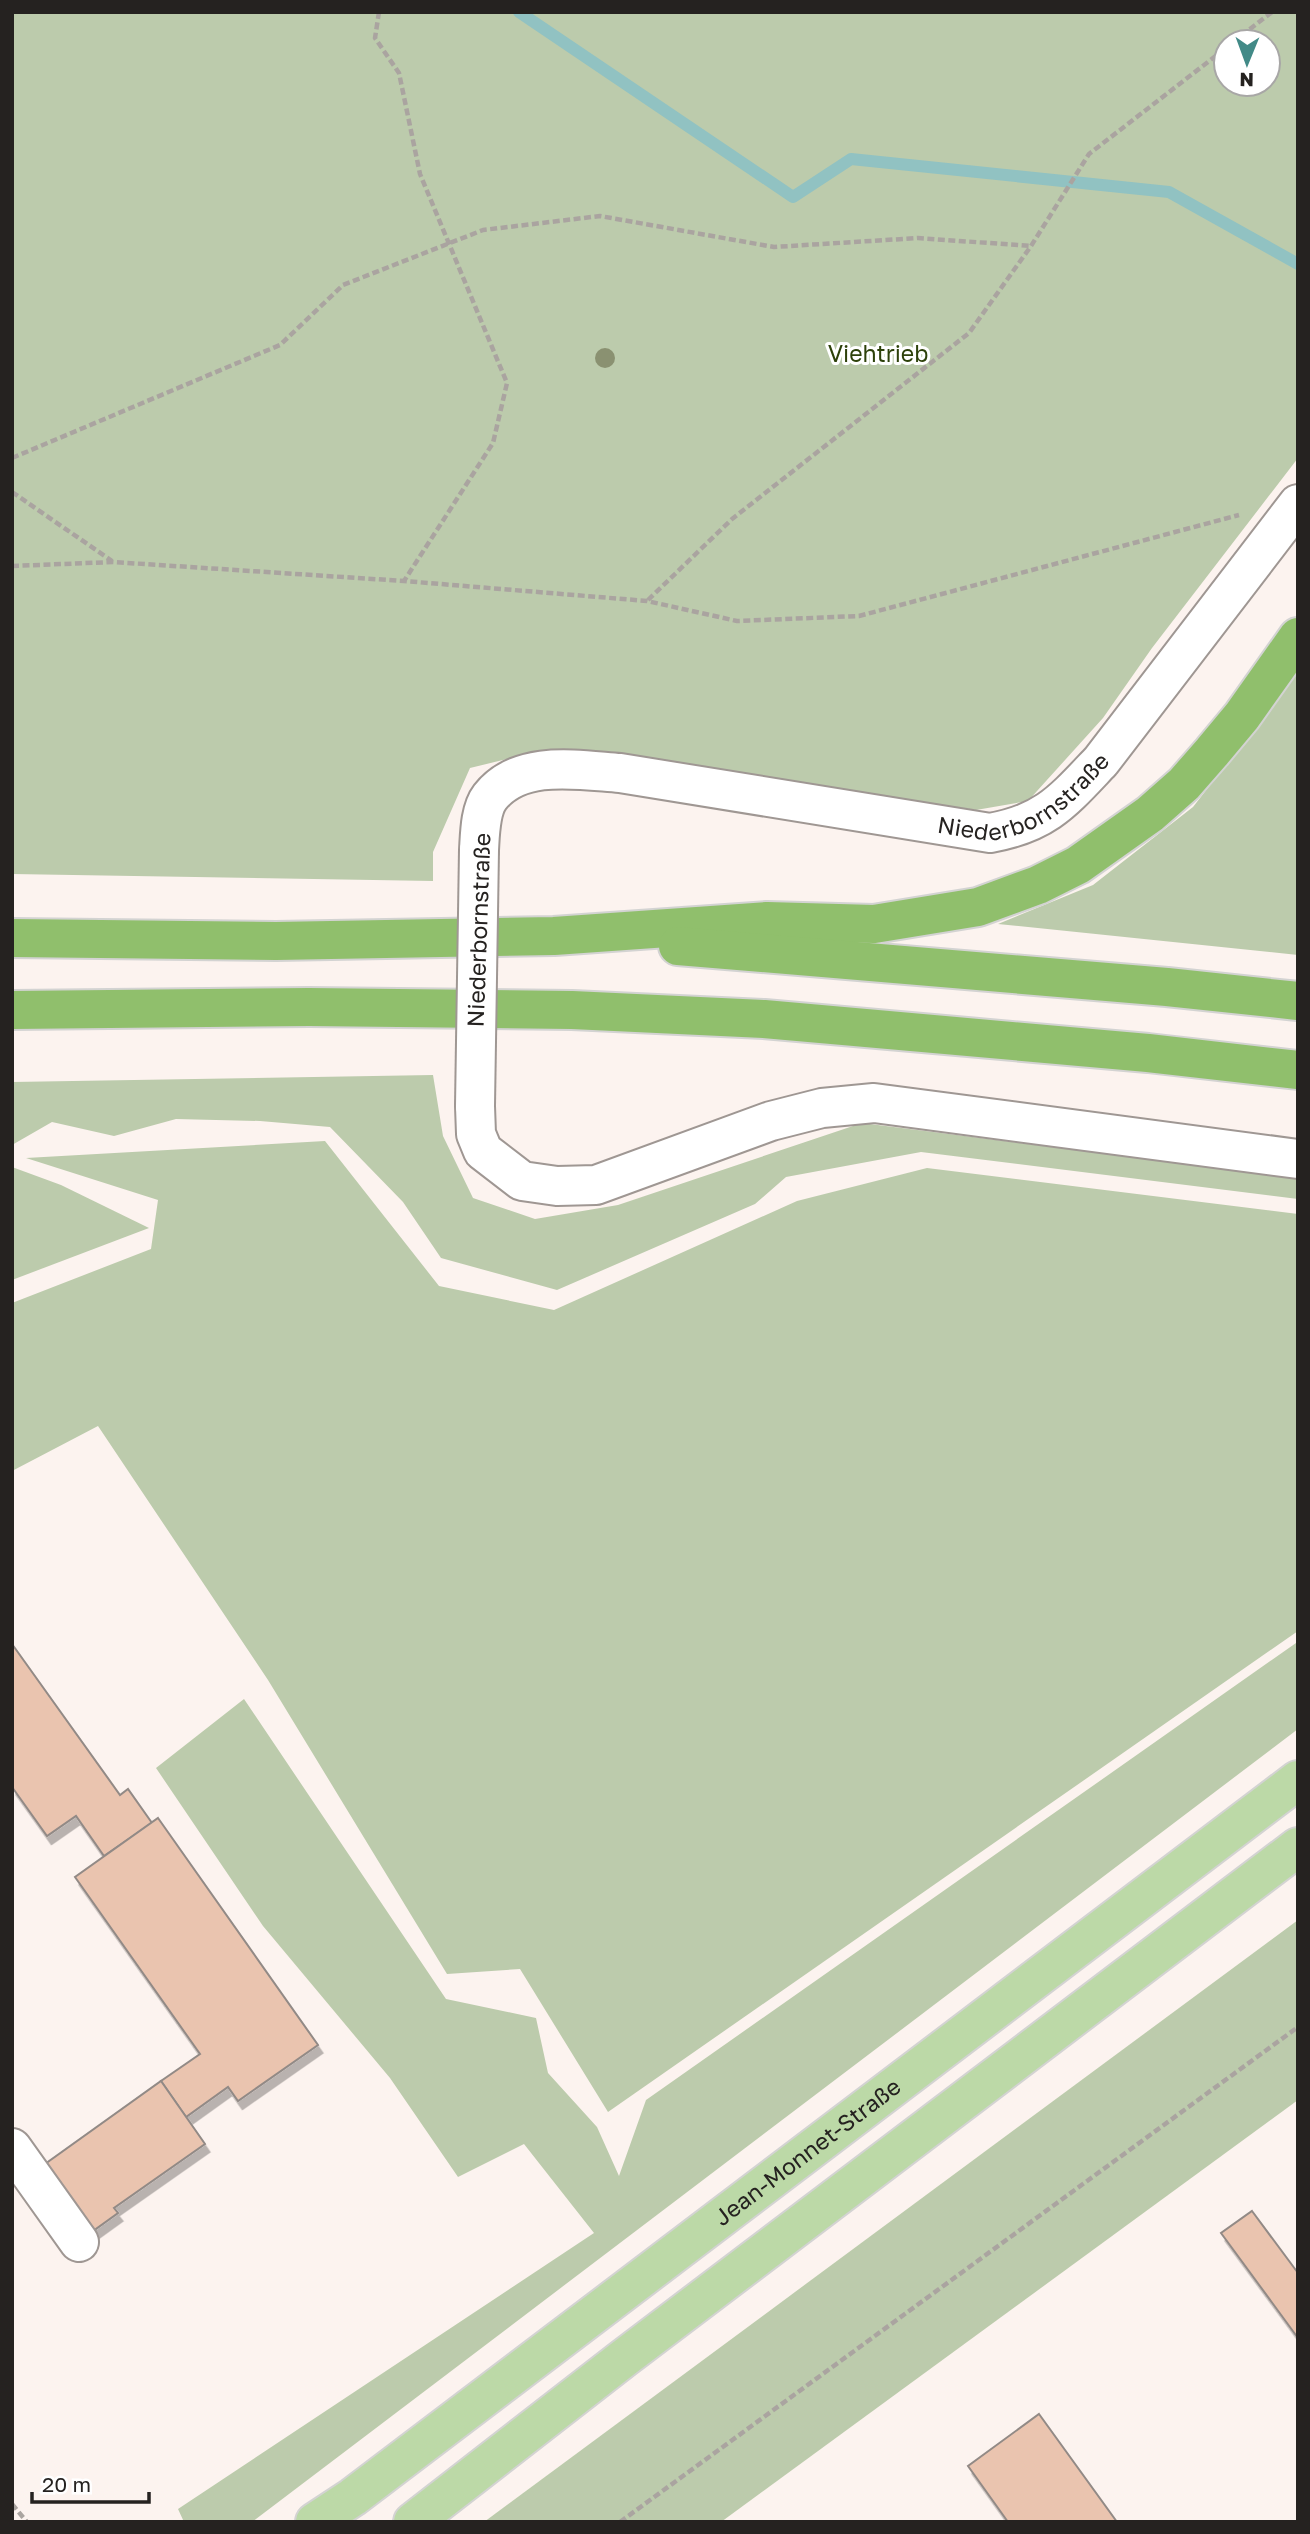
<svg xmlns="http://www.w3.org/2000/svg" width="1310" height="2534" font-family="'Golos Text',sans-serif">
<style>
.green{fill:#bccbac;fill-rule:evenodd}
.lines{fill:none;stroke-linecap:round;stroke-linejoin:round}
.stream{stroke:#91c2c2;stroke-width:12}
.building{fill:#eac4af;stroke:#928a86;stroke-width:2;filter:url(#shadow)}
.minor-casing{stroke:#9f9793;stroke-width:42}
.major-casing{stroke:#d3d3d2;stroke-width:42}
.highway-casing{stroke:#d3d3d2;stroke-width:42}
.path{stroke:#aaa4a0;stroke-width:4.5;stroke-dasharray:7 3.5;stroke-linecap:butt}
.minor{stroke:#fff;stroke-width:38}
.major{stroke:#bcd9a7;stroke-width:38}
.highway{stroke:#90bf6c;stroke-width:38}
.minor-bridge-casing{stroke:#9f9793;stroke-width:42;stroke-linecap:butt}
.minor-bridge{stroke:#fff;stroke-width:38}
.tree{fill:#8a9171}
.labels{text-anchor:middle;stroke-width:6;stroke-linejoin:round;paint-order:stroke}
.park-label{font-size:23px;fill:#2d410a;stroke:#fff}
.street-label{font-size:23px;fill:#252220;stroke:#fff}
</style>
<defs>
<filter id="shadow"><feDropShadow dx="4.5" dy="8" stdDeviation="0" flood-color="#0004"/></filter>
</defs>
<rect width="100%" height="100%" fill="#fcf3ef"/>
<g class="green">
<path d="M12 12H1298V458L1152 648 1103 718 1028 801 976 810 619 756 544 750 470 768 433 852V881L12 874ZM1226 42H1268V84H1226Z"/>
<polygon points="1298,672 1298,955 998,924 1093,885 1193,807"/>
<polygon points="433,1075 443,1136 473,1198 535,1219 618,1205 862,1123 1298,1178 1298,1199 921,1152 786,1177 755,1204 557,1290 441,1258 403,1202 330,1127 260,1121 176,1119 114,1136 52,1122 12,1145 12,1082"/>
<polygon points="325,1141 439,1286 554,1310 797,1201 927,1168 1298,1214 1298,1631 608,2112 520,1969 447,1974 268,1680 98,1426 12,1471 12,1303 151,1249 158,1200 26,1158"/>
<polygon points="12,1167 61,1185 149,1228 12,1280"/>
<polygon points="1296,1643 1298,1647 1298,1729 252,2522 184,2522 178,2509 594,2233 524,2144 458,2177 390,2078 263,1926 156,1768 244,1699 446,1999 536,2018 548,2073 597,2127 619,2176 646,2100"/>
<polygon points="1298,1920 1298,2100 721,2522 484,2522"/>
</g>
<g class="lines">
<polyline class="stream" points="519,12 793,197 851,159 1169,192 1298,264"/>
</g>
<g class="building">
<polygon points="12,1644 120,1795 128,1789 152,1823 104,1856 76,1816 47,1836 12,1787"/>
<polygon points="158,1818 318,2045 238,2101 228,2087 186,2117 161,2081 200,2054 75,1877"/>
<polygon points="161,2081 205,2144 114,2208 118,2213 93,2231 45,2164"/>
<polygon points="1252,2211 1298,2273 1298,2338 1221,2233"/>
<polygon points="1039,2414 1117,2522 1008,2522 968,2466"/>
</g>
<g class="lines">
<g class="minor-casing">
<g id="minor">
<path id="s1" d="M479 850C480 834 480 810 490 797 520 759 578 770 620 773L990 833C1046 823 1063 801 1101 761L1298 504"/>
<polyline points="475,1106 476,1134 483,1151 522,1181 557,1186 596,1185 771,1121 822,1108 874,1103 1298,1159"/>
<polyline points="12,2148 79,2242"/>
</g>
</g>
<g class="major-casing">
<g id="major">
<path id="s2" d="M315 2522 353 2497 1298 1780"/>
<polyline points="413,2522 624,2358 1298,1847"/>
</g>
</g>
<g class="highway-casing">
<g id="highway">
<polyline points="12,938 276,941 554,936 767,921 874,924 978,907 1038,885 1078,865 1150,814 1184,784 1212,752 1242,716 1298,637"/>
<polyline points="678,946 1167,987 1298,1001"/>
<polyline points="12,1010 309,1007 572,1010 764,1019 1148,1053 1298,1070"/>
</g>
</g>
<g class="path">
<polyline points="379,12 375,38 399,73 420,174 507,383 493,443 404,581"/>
<polyline points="1233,42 1272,12"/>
<polyline points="12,458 280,345 343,285 483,230 600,216 774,247 918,238 1031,246"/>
<polyline points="12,492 112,561"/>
<polyline points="12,566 113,562 404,581 647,601 737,621 859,616 1239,515"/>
<polyline points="648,600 732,519 969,333 1031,246 1089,154 1226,48"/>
<polyline points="12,2504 27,2522"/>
<polyline points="620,2522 1298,2027"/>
</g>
<use href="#minor" class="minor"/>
<use href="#major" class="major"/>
<use href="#highway" class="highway"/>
<g class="minor-bridge-casing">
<polyline id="minor-bridge" points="475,1106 479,850"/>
</g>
<use href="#minor-bridge" class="minor-bridge"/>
</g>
<circle class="tree" cx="605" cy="358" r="10"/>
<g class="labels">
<g class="park-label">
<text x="878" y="362">Viehtrieb</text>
</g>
<g class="street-label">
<text dy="8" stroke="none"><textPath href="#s1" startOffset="612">Niederbornstraße</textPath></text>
<text transform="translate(479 930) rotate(-88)" y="8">Niederbornstraße</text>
<text dy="8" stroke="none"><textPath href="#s2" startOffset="616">Jean-Monnet-Straße</textPath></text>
</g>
</g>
<rect width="1310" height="2534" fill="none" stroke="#252220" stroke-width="28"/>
<g transform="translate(1247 63) rotate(181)"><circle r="33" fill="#ffffff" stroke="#a8a7a6" stroke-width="2"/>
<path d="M0-5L12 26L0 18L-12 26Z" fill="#428a87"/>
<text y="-10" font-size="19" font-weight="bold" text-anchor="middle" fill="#252220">N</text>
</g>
<path d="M32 2492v10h117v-10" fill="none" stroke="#252220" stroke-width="3.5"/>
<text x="42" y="2492" font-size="21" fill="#252220" stroke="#ffffff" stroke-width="5" paint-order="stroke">20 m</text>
</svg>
